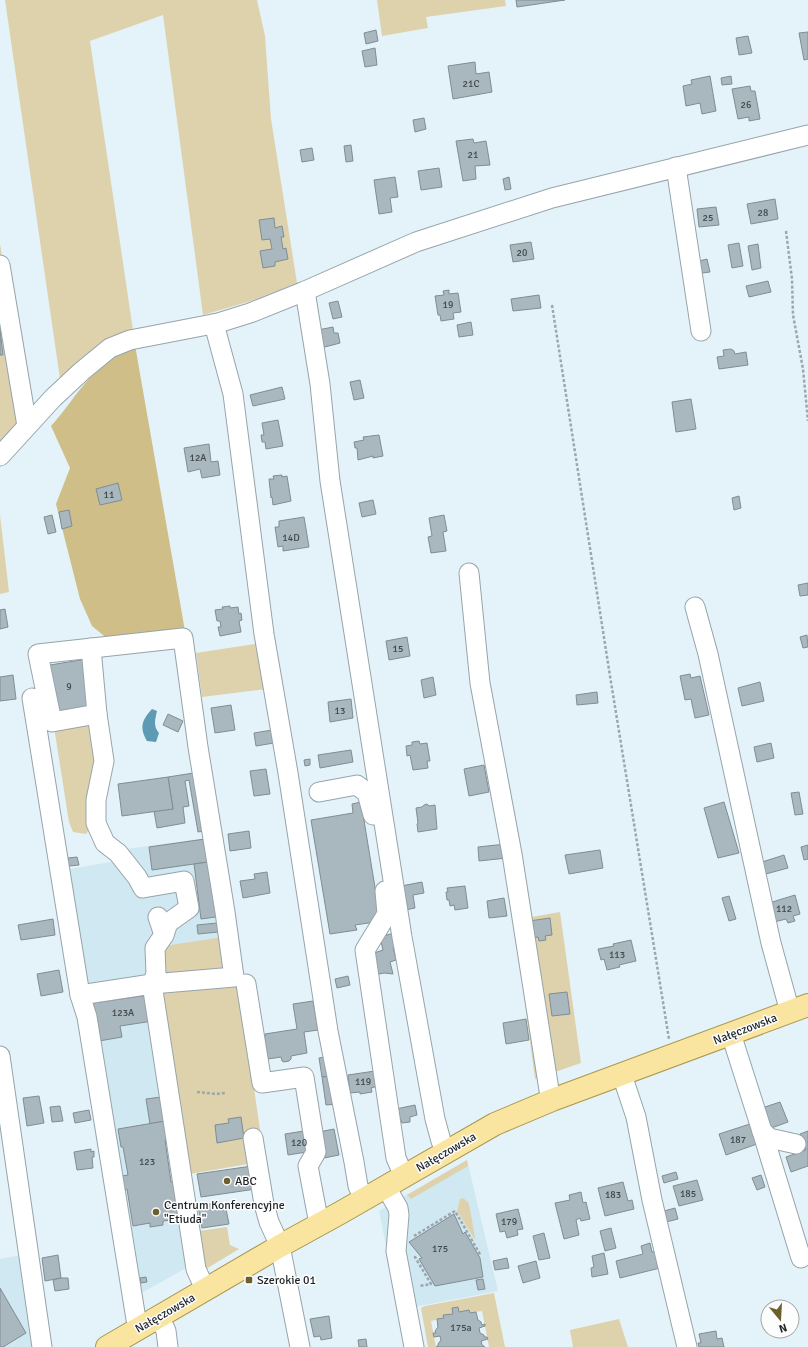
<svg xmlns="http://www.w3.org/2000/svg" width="808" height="1347" font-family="Signika,sans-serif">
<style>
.built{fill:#d0e8f2}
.green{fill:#ded2ac}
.forest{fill:#cfbe88}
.water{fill:#5d9ab3}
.building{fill:#a9b7be;stroke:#808d93}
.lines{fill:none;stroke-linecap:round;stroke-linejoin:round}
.minor-casing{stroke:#96a4aa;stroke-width:21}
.major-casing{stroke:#aa964c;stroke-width:24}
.path{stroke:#9ca7ad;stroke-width:2.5;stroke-dasharray:3 2;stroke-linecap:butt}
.minor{stroke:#fff;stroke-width:19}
.major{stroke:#f9e5a0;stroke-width:22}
.poi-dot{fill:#6d5f2c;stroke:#fdfdfd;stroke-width:1.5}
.labels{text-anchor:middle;stroke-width:3;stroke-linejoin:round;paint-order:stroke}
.number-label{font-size:10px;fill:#41484c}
.street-label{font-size:12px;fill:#1e2326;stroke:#fdfdfd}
.poi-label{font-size:12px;fill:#1e2326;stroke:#fdfdfd;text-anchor:start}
</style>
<rect width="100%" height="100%" fill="#e4f3fa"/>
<g class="built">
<polygon points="213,837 239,985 153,994 188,1267 136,1296 64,870 128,859 126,849"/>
<polygon points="467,1160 498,1291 399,1310 379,1211"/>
<polygon points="27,1254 38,1347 0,1347 0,1259"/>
</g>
<g class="green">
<polygon points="5,0 257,0 265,36 271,119 297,283 251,301 203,315 163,15 90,41 133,330 60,379"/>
<polygon points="377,0 505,0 506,6 426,17 428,28 382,36"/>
<polygon points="0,244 29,413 0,442"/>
<polygon points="0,515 9,592 0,594"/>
<polygon points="260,643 267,689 202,697 196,653"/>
<polygon points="88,721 95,752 89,811 90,829 86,834 73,832 69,822 54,727"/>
<polygon points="560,912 581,1063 535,1079 514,920"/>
<polygon points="223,937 227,973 161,980 164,946"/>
<polygon points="239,985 265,1164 248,1164 190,1174 199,1231 227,1227 230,1245 239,1249 206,1269 198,1264 156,993"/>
<polygon points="467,1160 468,1166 411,1199 407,1195"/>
<polygon points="463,1198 468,1202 469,1204 475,1237 475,1240 457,1211 460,1199"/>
<polygon points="494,1293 505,1347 489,1347 482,1311 470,1313 469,1310 459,1312 458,1307 452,1308 453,1314 443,1315 444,1318 431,1321 436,1347 428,1347 421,1308 425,1306"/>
<polygon points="619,1319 628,1347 573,1347 570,1330"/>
</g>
<path class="forest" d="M135 345 185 631 109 640 92 626 80 599 56 504 70 468 51 426C65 411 75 394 88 380 101 365 117 354 135 345Z"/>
<path class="water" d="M152 709 157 711C155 720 153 726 159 733L156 742 147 741C139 727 142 720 152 709Z"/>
<g class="building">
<polygon points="516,0 565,0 517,7"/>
<polygon points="376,30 378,41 366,44 364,33"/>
<polygon points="808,32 808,59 804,60 799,33"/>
<polygon points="748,36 752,53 739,55 736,38"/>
<polygon points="375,48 377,65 365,67 362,51"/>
<polygon points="475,62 476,74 489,72 492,92 453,99 448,66"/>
<polygon points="710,76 716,111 702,114 700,103 686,106 683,86 692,84 691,80"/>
<polygon points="731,76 732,84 722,85 721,78"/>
<polygon points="750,86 751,91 755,91 760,119 749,121 749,117 738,119 732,89"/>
<polygon points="424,118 426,129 415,132 413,120"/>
<polygon points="473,139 474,143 486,141 490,165 475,166 476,179 463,181 456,141"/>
<polygon points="351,145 353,161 346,162 344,146"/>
<polygon points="312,148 314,160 302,162 300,150"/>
<polygon points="439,168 442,187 421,190 418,171"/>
<polygon points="395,177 398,197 390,198 392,212 379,214 374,180"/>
<polygon points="509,177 511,189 505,190 503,179"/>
<polygon points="775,199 778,219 751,224 747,204"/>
<polygon points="716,207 719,225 699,227 697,209"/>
<polygon points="274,218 275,228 282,226 284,237 281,237 283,249 286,248 288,259 275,262 275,266 263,268 260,251 272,249 270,239 262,240 259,220"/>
<polygon points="531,242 534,259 513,262 510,245"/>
<polygon points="739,243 743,266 732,268 728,245"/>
<polygon points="758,244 761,268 752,270 748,246"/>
<polygon points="707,259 710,272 702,273 699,261"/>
<polygon points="768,281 771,292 749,297 746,286"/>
<polygon points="449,290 449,294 458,293 461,312 453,313 454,319 441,321 440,315 438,315 435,296 444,295 443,291"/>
<polygon points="539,295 541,308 513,311 511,299"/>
<polygon points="338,301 342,317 333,319 329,303"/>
<polygon points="471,322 473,335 459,337 457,325"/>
<polygon points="333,327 334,333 338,333 340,343 321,348 318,330"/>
<polygon points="0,329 3,355 0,355"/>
<polygon points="731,349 734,351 735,354 746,352 748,365 719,369 717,357 724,356 723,350"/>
<polygon points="360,380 364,398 354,400 350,382"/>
<polygon points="282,387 285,399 253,406 250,395"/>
<polygon points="691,399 696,429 676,432 672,402"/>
<polygon points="278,420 283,446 266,449 265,442 262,442 261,435 264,435 262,423"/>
<polygon points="379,435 383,456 373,458 373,456 358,460 357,448 355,448 354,442 364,440 363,437"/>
<polygon points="209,444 211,462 218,461 220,475 202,478 200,469 188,472 184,448"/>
<polygon points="282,475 282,477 287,476 291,501 273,505 272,497 271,498 269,479 274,479 273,476"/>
<polygon points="118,483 122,500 100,505 96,489"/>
<polygon points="739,496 741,508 734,510 732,498"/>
<polygon points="373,500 376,514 362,517 359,503"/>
<polygon points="69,510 72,526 62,529 59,512"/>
<polygon points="52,515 56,532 48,534 44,517"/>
<polygon points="444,515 447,531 443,532 446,551 431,553 428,537 432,536 429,518"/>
<polygon points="304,517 309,547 283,551 283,546 278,547 275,527 279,527 279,521"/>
<polygon points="808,583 808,595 800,596 798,585"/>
<polygon points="230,606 230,608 238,607 239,614 241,613 242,620 239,621 241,632 220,636 218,627 221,627 220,621 217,621 215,610 223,609 222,607"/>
<polygon points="5,609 8,627 0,629 0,610"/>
<polygon points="807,635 808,647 803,648 800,637"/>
<polygon points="407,637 410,656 389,660 386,641"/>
<polygon points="87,659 94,707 51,713 44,666"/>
<polygon points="690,674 691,678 700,676 709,715 695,718 691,699 685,700 680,676"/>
<polygon points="13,675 16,699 0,701 0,677"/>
<polygon points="433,677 436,695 424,698 421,680"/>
<polygon points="760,682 764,701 742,706 738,688"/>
<polygon points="597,692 598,703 577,705 576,695"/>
<polygon points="351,699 353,718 330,722 328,702"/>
<polygon points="231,705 235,730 215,733 211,708"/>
<polygon points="168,714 183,721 178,732 163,725"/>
<polygon points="272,730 274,743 256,746 254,733"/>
<polygon points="419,741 420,744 427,743 430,761 427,761 428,768 413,770 410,755 407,756 406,746 412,745 412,742"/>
<polygon points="771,743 774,758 757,762 754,747"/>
<polygon points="351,750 353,762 320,768 318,755"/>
<polygon points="310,759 310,765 305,766 304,760"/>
<polygon points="484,765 489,792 469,796 464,769"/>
<polygon points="266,769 270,794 254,796 250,771"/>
<polygon points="200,772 210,830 198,832 189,780 185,781 189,806 183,807 185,823 157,828 154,811 173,809 168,777"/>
<polygon points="168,777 173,809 122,816 118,784"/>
<polygon points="799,792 803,814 795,815 791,793"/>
<polygon points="361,802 380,918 375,922 355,925 357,930 330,934 311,820 353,813 352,804"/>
<polygon points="724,802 739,853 718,858 704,808"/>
<polygon points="427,804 429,806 435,805 437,829 418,832 417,824 418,823 416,808 422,807 424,805"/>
<polygon points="249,831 251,848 230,851 228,834"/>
<polygon points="212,838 215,861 152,870 149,847"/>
<polygon points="506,844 507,858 479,861 478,847"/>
<polygon points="808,845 808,859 804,860 801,847"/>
<polygon points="600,850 603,868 569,874 565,855"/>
<polygon points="784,855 788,868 762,875 759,863"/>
<polygon points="77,857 79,865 69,866 68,858"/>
<polygon points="215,861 223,916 201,919 194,864"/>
<polygon points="267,872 270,893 243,898 240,881 255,879 254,874"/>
<polygon points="422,882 424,893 413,895 415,908 401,911 396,887"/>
<polygon points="465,886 468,908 455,910 454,905 450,906 449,900 447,900 446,892 448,892 447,888"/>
<polygon points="795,895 800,914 793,916 795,921 788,923 786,919 774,922 769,903"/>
<polygon points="729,896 736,919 729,921 722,898"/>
<polygon points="504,898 507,916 489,918 487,901"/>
<polygon points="550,918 552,935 545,936 546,940 539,941 538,937 532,938 529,921"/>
<polygon points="53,919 55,935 21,940 18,925"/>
<polygon points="217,923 218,932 198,934 197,925"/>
<polygon points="394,933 397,947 393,948 396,960 390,962 393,974 384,973 375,975 374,953 383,950 380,937"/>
<polygon points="631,940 636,961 619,965 620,967 607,970 604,959 601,960 598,949 614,946 613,944"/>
<polygon points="59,970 63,992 41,996 37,974"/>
<polygon points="348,976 350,985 337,988 335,979"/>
<polygon points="567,992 570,1014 552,1016 549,994"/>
<polygon points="149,995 153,1021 120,1026 122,1037 99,1041 93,1003"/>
<polygon points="313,1001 318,1030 304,1032 307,1053 291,1056 291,1059 289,1061 284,1062 282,1061 281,1057 268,1059 264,1037 265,1037 265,1034 297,1029 293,1004"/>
<polygon points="526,1019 529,1040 506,1044 503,1023"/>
<polygon points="330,1056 333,1076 322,1077 319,1058"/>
<polygon points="375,1071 378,1086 371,1088 372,1092 360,1094 360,1092 350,1093 348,1075"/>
<polygon points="333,1076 337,1104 326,1105 322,1077"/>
<polygon points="39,1096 44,1123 27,1126 23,1098"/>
<polygon points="161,1097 165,1121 150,1124 146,1099"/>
<polygon points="780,1102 788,1122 766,1130 759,1109"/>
<polygon points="415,1105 417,1115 410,1117 410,1122 402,1123 400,1118 393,1119 391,1110"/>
<polygon points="60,1106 63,1121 52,1122 50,1107"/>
<polygon points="89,1110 91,1120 75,1123 73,1113"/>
<polygon points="241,1117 244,1138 217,1143 215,1125 229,1123 228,1119"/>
<polygon points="165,1121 168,1140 165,1140 171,1182 174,1181 179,1219 163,1221 163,1225 150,1227 150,1223 133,1226 127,1189 123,1190 121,1176 128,1175 123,1147 121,1147 118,1129"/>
<polygon points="750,1124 757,1144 726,1155 719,1134"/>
<polygon points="334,1129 339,1155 324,1158 319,1132"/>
<polygon points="310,1130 313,1151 288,1155 285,1134"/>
<polygon points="808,1131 808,1166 791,1172 786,1157 806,1150 800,1134"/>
<polygon points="91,1149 91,1152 94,1151 94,1157 92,1157 93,1168 77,1170 74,1152"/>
<polygon points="252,1166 256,1189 201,1197 197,1174"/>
<polygon points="676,1172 678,1179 664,1183 662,1176"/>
<polygon points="761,1175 765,1187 757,1190 752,1178"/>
<polygon points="697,1180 703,1200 679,1206 673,1186"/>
<polygon points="623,1182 628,1201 632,1200 634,1209 605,1216 598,1188"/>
<polygon points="581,1192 583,1203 586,1202 590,1219 581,1221 580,1218 576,1220 579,1235 564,1239 555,1203 570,1200 569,1195"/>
<polygon points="222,1202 223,1210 226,1209 229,1224 202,1228 198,1206"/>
<polygon points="675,1208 678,1219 666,1222 664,1211"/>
<polygon points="518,1209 523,1229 517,1230 518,1235 507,1238 505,1231 500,1232 496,1214"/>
<polygon points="454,1214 463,1234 465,1232 480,1258 483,1277 435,1286 419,1259 422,1258 409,1242"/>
<polygon points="611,1228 616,1248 605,1251 600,1231"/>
<polygon points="544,1233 550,1258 539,1260 533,1236"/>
<polygon points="650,1243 652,1252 660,1250 664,1267 620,1278 616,1261 643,1254 641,1246"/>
<polygon points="604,1253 608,1274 592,1277 591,1268 594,1267 592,1256"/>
<polygon points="58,1255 61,1278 45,1281 42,1258"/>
<polygon points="507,1258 509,1268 495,1270 493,1261"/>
<polygon points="536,1261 540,1278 523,1283 518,1266"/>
<polygon points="146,1277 147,1282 141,1283 140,1278"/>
<polygon points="61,1278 68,1278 69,1289 55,1291 53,1280"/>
<polygon points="483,1279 485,1289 478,1290 476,1280"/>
<polygon points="0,1288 26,1333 3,1347 0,1347"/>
<polygon points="458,1307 459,1312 469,1310 470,1313 476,1312 478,1320 481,1322 482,1325 485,1324 485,1326 479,1328 480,1333 484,1335 484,1337 487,1337 488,1339 481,1341 482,1345 485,1347 436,1347 438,1346 438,1344 441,1340 440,1336 434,1337 433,1333 436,1333 435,1331 438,1327 437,1319 444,1318 443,1315 453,1314 452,1308"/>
<polygon points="329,1316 332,1338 321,1340 320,1336 314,1337 310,1319"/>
<polygon points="716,1331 717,1339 722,1338 724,1347 699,1347 698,1343 701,1343 699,1334"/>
<polygon points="366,1339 367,1347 359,1347 358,1340"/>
</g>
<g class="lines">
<g class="minor-casing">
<g id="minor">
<polyline points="676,167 701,331"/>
<polyline points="0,265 27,426"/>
<polyline points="305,291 320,384 330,481 402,937 435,1119 441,1141 446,1152"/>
<polyline points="214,324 233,394 264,634 288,773 328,1031 354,1162 358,1186 364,1199"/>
<polyline points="0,456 53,398 82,371 110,348 130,340 218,323 250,313 305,291 416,242 552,198 808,135"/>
<polyline points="469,573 480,683 512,854 549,1090 552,1100"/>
<polyline points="695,607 708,654 771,943 790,1012"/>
<polyline points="91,648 97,714 104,761 96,800 96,823 105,843 118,853 137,877 143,888 184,881 189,908 168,923 164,935"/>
<polyline points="32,698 80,995 87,1017 136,1319 140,1327"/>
<polyline points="97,714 52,722 38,654 183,638 198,747 225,912 234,977 152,984 156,974 155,948 164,935 158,917"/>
<polyline points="319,792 357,785 367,793 373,815"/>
<polyline points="385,891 387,914 365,950 396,1158 404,1176"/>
<polyline points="246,984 262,1083 304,1077 316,1152 308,1166 319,1224"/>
<polyline points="80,995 152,984 196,1269 205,1289"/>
<polyline points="731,1034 762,1131 769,1138 796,1144"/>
<polyline points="0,1056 42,1347"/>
<polyline points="622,1075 636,1117 652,1200 687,1347"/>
<polyline points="762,1131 801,1258"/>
<polyline points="253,1138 264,1204 269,1222 280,1246 300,1347"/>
<polyline points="386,1187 398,1208 399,1215 396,1251 414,1347"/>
<polyline points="159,1316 166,1331 168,1347"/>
</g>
</g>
<g class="major-casing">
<polyline id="major" points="107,1347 280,1246 340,1213 495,1124 552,1100 808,1005"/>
</g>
<g class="path">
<polyline points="786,231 792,279 793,315 803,369 808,421"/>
<polyline points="552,305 610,676 669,1039"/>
<polyline points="197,1092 216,1094 225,1093"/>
<polyline points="414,1236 455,1211 481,1256"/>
<polyline points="415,1258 415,1257 431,1284 419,1286"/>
</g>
<use href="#minor" class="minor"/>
<use href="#major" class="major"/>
</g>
<g class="poi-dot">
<circle cx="227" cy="1181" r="4"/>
<circle cx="156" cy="1212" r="4"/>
<rect x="245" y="1276" width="8" height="8" rx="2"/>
</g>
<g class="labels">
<g class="number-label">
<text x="471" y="87">21C</text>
<text x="746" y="108">26</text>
<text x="473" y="158">21</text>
<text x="763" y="216">28</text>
<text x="708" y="221">25</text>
<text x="522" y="256">20</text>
<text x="448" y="308">19</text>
<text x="198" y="461">12A</text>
<text x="109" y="498">11</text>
<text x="291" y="541">14D</text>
<text x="398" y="652">15</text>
<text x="69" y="690">9</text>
<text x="340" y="714">13</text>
<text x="784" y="912">112</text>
<text x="617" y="958">113</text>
<text x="123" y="1016">123A</text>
<text x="363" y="1085">119</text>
<text x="738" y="1143">187</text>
<text x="299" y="1146">120</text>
<text x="147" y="1165">123</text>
<text x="688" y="1197">185</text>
<text x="613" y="1198">183</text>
<text x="509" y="1225">179</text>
<text x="440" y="1252">175</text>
<text x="461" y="1331">175a</text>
</g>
<g class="street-label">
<text transform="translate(745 1029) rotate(-21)" y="4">Nałęczowska</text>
<text transform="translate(446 1152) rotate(-30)" y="4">Nałęczowska</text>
<text transform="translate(165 1313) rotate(-30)" y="4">Nałęczowska</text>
</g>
<g class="poi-label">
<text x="235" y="1185">ABC</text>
<text x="164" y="1209">Centrum Konferencyjne<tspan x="164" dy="14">"Etiuda"</tspan></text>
<text x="257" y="1284">Szerokie 01</text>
</g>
</g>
<g transform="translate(780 1319) rotate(162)"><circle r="19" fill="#fdfdfd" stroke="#a4a6a7"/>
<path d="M0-3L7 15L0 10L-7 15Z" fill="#6d5f2c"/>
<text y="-6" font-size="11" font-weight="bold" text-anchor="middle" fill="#1e2326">N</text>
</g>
</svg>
